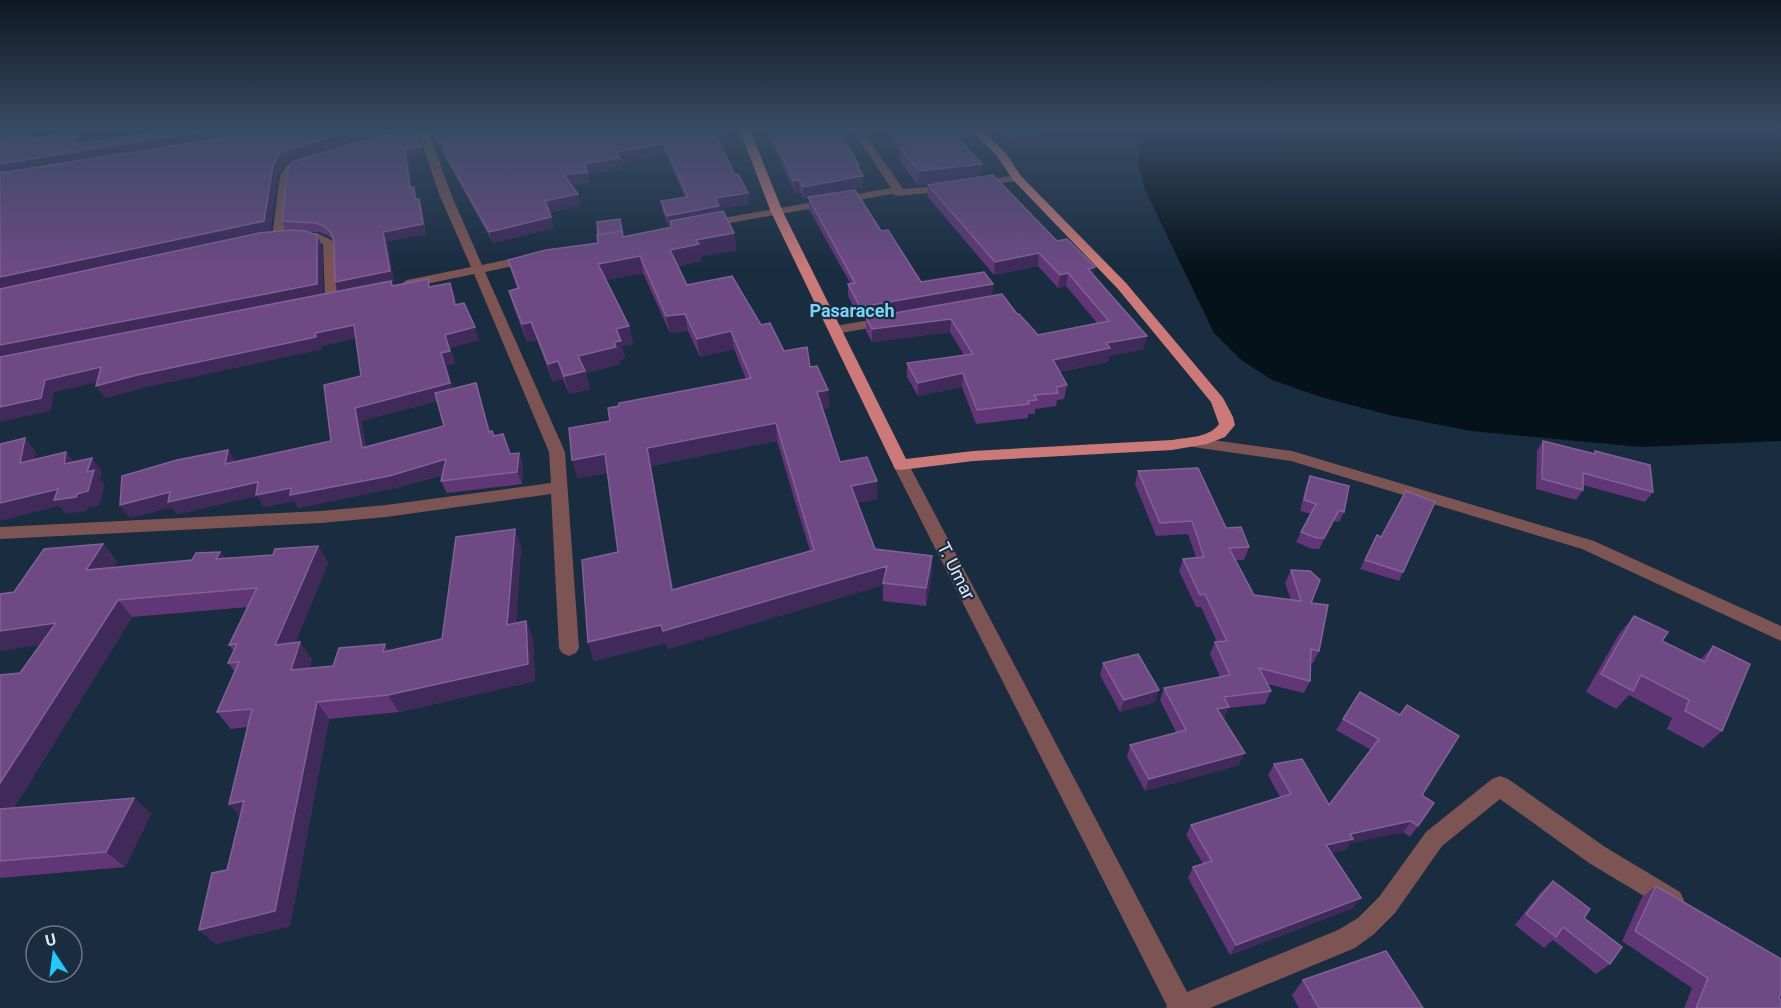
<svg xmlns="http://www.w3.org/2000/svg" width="1781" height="1008" font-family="Roboto,sans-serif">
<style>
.water{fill:#051219}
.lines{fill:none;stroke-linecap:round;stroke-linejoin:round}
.minor{fill:#7c5453;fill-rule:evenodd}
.primary{fill:#cb7a79;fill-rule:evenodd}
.wall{fill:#613676;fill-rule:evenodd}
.shaded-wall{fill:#3f2a5a}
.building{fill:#6e4984;stroke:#806296;stroke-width:1.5;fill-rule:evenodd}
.labels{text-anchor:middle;stroke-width:4.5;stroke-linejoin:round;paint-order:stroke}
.far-quarter-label{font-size:18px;font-weight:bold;fill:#7ad4f8;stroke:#1a2c40}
.street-label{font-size:18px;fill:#dfeaf8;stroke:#1a2c40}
</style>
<rect width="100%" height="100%" fill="#1a2c40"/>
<polygon class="water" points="1138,128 1781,128 1781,441 1641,447 1471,431 1389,415 1321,397 1272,380 1240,359 1214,333 1145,190 1139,167"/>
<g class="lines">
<g class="minor">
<polygon points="417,128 427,128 451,194 482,265 529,255 535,259 533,262 485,272 565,452 579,648 576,653 569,656 562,653 559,648 551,494 386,517 321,523 0,539 0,527 321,511 386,505 551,483 549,452 474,274 407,288 401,284 407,280 471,267 439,194"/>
<polygon points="851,128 861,128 903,189 949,185 954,188 949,191 897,196 892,194 707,227 701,224 707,221 891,188"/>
<polygon points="304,159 308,160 308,164 295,169 290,176 284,237 282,240 274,240 272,237 280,176 287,165"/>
<polygon points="1017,175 1021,176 1021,180 978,187 973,184 978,181"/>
<polygon points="296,233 317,233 335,242 337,300 336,303 326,303 325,300 323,244 315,241 292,240 292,234"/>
<polygon points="888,317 893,318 895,321 893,324 835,334 828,330 835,326"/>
<polygon points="1191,437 1292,451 1594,541 1781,626 1781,641 1582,549 1291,461 1186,446 1183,442"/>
<polygon points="901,460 907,461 909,465 1187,992 1338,930 1358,918 1379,897 1426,832 1492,779 1500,776 1508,779 1605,847 1680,892 1684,900 1680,908 1672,912 1664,908 1589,863 1500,799 1442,846 1395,913 1374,934 1355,948 1210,1008 1166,1008 1167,1006 893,465 895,461"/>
</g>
<path class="primary" d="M739 128H749L783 212 906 459 973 451 1172 440C1188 437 1209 438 1219 424L1211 402 1118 289 1013 180 997 156 969 128H980L1005 152 1021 176 1126 283 1223 398 1233 417 1235 425 1225 437 1207 444 1172 450 973 461 901 470 895 469 771 212Z"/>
</g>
<g class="wall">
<path d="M429 128H719L722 135 723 145 721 146 735 175 748 193 749 204 719 209 720 212 734 233 736 250 701 256V261L678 266 687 285 761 325 784 351 810 367 828 390 829 408 823 409 840 462 877 481V499L857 503 875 549 932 556V574L926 606 883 601V585L668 649 666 643 594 661 588 642 618 552 607 473 577 478 610 421 746 379 734 349 700 357 688 331 670 333 643 273 606 280 629 326 633 344 622 346 625 358 619 360 620 364 586 373 590 389 569 394 563 379 553 382 537 340 527 342 514 308 509 291 517 289 508 260 598 243 597 235 624 236 623 237 669 228 663 212 661 201 685 197 666 155 621 163 622 169 588 174 590 183 571 185 580 205 549 213 554 228 493 243 450 166 445 153H443ZM777 441 810 551 673 590 651 466Z"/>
<polygon points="765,128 839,128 842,134 843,139 863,176 863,188 837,193 881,231 921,282 993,284 992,296 1017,314 1038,335 1098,324 1066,286 1058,288 1038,266 994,275 928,197 928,185 977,178 918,185 900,162 900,151 885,128 973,128 973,135 957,137 981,177 1057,241 1094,275 1144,349 1109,356 1108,362 1059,372 1067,385 1064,399 1057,400 1056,406 1035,409 1035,414 1028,414 1028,418 976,424 962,387 918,396 907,377 907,363 964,355 950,332 872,342 866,331 866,318 860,319 848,296 848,284 850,283 809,209 809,198 804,199 800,192 795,193"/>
<polygon points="983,128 1041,128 1039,141 1015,144 1002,131 988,133"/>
<path d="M77 131 83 143 354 142 286 163 278 176 270 232 286 230 282 221 288 168 424 156 409 158 412 187H414L417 199H419L422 208 426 234 387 241 394 281 392 282 393 285 431 287 450 283 457 305 479 340 450 348 455 363 446 365 453 389 480 396 490 432 510 454 519 453 523 465 522 484 447 493 441 481 443 475 395 488 298 508 294 501 264 507 257 496 177 514 172 507 130 518 120 505 228 450 235 462 331 441 361 376 356 338 321 346 322 349 146 387 105 398 97 382 54 392 50 411 33 139ZM308 232H319L329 236 334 241 335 282 339 291 323 294 322 247ZM437 401 444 426 366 447 361 421Z"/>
<polygon points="1543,441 1593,454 1595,451 1653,492 1645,502 1583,485 1583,490 1576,500 1536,489 1537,451"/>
<polygon points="1138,471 1226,528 1249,547 1244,560 1236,560 1254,595 1291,600 1285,583 1291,570 1311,603 1319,651 1313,663 1311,663 1310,681 1304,693 1267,684 1271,691 1265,704 1228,708 1224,719 1223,719 1239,765 1145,791 1127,757 1130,745 1176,732 1160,700 1164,688 1220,677 1210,654 1215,642 1217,642 1201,607 1196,607 1179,571 1183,559 1196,557 1188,534 1156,536 1135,484"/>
<polygon points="1310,476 1344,512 1339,522 1334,521 1319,549 1312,549 1296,542 1301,532 1311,514 1300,511 1306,486"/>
<polygon points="1377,535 1403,572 1399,581 1360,569"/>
<polygon points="103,544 117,561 113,568 192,560 220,552 225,558 273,555 318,546 328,563 295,643 312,659 309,668 333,666 385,644 389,651 442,639 521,546 516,623 526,621 533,638 535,681 399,712 329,719 290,926 216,944 199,930 227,870 240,816 247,727 231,729 217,712 235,672 228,663 234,651 229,645 248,607 132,617 14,808 134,798 151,814 125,867 0,878 0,675 20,673 40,644 0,651 0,594 14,592"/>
<polygon points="1634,616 1662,641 1700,660 1713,646 1722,731 1703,748 1667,729 1672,718 1629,695 1616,709 1586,692 1619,634"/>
<polygon points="1103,663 1155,702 1120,712 1100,675"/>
<polygon points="1360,692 1422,795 1418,826 1410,837 1403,832 1350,843 1345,850 1331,853 1353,908 1230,955 1188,878 1193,867 1203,864 1186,835 1191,825 1280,797 1268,775 1274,764 1329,805 1371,750 1336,730"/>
<polygon points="1553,881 1584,918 1610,964 1596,974 1553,940 1544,948 1515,925 1541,892"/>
<polygon points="1656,886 1779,998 1781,1008 1684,1008 1692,988 1622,941 1642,897"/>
<polygon points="1303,980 1423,1008 1299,1008 1292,995"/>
</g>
<g class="shaded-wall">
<polygon points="223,128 293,128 0,176 0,164 75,144 77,131 83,142 82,151"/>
<polygon points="364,128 416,128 354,142 286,163 278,176 270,232 0,291 0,277 273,165 281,152 349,131"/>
<polygon points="946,128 973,128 973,135 945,138"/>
<polygon points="989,128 1003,128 1002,131 988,133"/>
<polygon points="1041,128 1039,141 1015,144 1017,131"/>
<polygon points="415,130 424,156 409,158 414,197 410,188 405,149"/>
<polygon points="722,135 723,145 717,146 716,136"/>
<polygon points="439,142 442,142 445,153 443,153"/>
<polygon points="664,144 666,155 621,163 622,169 588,174 590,183 567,186 564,175 585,164 617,152"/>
<polygon points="982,164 981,177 918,185 919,171"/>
<polygon points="857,165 859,165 860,177 863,176 863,188 804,199 803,187"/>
<polygon points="799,180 800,192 795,193 794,181"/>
<polygon points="748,193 749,204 719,209 720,217 670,221 671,227 669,228 667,216 715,198"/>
<polygon points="578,194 580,205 548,213 545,201"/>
<polygon points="419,199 422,208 426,234 387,241 394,281 392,282 396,293 339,292 335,282 383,232"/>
<polygon points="551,217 554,228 493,243 489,232"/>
<polygon points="734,233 736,250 701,256 701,261 673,267 670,250 696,240"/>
<polygon points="317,235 322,247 323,296 0,359 0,345"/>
<polygon points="1039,253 1038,266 994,275 995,262"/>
<polygon points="640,256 643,273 602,281 598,264"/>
<polygon points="1095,267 1093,280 1088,269"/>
<polygon points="1068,273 1066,286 1058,288 1060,275"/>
<polygon points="450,283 455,295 460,317 455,305"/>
<polygon points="993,284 992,296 860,319 860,307"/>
<polygon points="685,314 688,331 670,333 666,316"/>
<polygon points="951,319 950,332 872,342 872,329"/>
<polygon points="531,322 537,340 527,342 522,324"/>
<polygon points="354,325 359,337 321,346 322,349 146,387 105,398 96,386 137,375"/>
<polygon points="629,326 633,344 622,346 625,358 619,360 620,364 586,373 590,389 569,394 564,376 578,356 614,342 616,329"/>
<polygon points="475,327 479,340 450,348 455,363 446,365 455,396 361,421 368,461 362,448 355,408 441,353 445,335"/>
<polygon points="731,331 734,349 700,357 697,339"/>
<polygon points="1147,336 1144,349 1109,356 1108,362 1051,373 1053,360 1106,343"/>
<polygon points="558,361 563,379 553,382 548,364"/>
<polygon points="101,367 110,379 54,392 50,411 0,422 0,407 45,380"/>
<polygon points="963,373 962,387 918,396 918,383"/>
<polygon points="476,383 480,396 494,445 489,432"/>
<polygon points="828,390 829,408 818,410 817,392"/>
<polygon points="776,423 777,441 651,466 677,608 672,590 647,448"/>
<polygon points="25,438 36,452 32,477 20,463"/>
<polygon points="228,450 236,462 225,464"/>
<polygon points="66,452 77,466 64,464"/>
<polygon points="519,453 523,465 522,484 517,472"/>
<polygon points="605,454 610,472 577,478 572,460"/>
<polygon points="92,458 102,472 100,479 105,485 99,506 88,508 87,511 66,514 59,506 0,521 0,503 87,472"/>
<polygon points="446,459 451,472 395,488 298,508 294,501 264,507 257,496 177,514 172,507 130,518 120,505 170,492"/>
<polygon points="877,481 877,499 852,504 851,486"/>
<polygon points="515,529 521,546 515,642 507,625"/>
<polygon points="103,544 117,561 101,587 86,570"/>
<polygon points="318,546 328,563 287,662 275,645"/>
<polygon points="220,552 232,569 216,559"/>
<polygon points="932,556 932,574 926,606 926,588"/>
<polygon points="887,566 883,585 668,649 663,631"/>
<polygon points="118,600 132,617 3,826 0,824 0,783"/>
<polygon points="526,621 533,638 535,681 399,712 388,695"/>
<polygon points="56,623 72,640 0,651 0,631"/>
<polygon points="661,625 666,643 594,661 588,642"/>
<polygon points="300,642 312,659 303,686 291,670"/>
<polygon points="385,644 395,661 383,652"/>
<polygon points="1159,690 1155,702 1120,712 1124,700"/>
<polygon points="317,702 329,719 290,926 216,944 199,930"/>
<polygon points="1229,707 1224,719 1212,721 1217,709"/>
<polygon points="1245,753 1239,765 1145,791 1149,779"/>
<polygon points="134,798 151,814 125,867 106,852"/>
<polygon points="244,801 243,820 229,804"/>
<polygon points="1411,821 1403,832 1350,843 1345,850 1319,856 1326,845 1350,834"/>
<polygon points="1361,898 1353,908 1230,955 1236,945"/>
</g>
<g class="building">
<polygon points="0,128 22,128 33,139 77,131 75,144 159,133 161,128 223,128 0,164"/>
<polygon points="287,128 364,128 349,131 281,152 273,165 264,221 0,277 0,173"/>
<polygon points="431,128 719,128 722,135 716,136 735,175 738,174 748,193 715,198 719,206 667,216 661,201 688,197 664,144 617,152 620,158 585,164 587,172 564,175 578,194 545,201 551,217 489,232 446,155 442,142 439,142"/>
<polygon points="769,128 839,128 842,134 840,134 859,165 857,165 863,176 803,187 799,180 794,181"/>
<polygon points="894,128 948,128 982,164 919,171 900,148 907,147"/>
<polygon points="1013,128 1039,128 1017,131"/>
<polygon points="415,130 421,147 405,149 410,188 414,187 415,199 419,199 423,224 383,232 390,271 335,282 334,242 331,233 324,226 315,223 282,221 288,168 292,162 357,142"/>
<polygon points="993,175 1057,241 1067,239 1095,267 1088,269 1147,336 1106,343 1110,348 1053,360 1067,385 1056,387 1058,393 1034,395 1037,400 1028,401 1029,404 977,410 963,373 918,383 907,363 973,354 951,319 872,329 866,318 1002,294 1017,314 1019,314 1038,335 1109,321 1068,273 1060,275 1039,253 995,262 928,185"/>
<polygon points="855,190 881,231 888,230 921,282 984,272 993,284 860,307 848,284 855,283 808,197"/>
<path d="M723 211 734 233 696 240 699 244 670 250 687 285 732 276 761 325 770 323 784 351 807 347 810 367 817 366 828 390 817 392 840 462 867 457 877 481 851 486 875 549 932 556 926 588 883 583 887 566 663 631 661 625 588 642 582 560 618 552 605 454 572 460 569 428 610 421 608 408 619 406V403L751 378 731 331 697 339 685 314 666 316 640 256 598 264 629 326 616 329 621 341 614 342 616 347 578 356 585 371 564 376 558 361 548 364 531 322 522 324 509 291 519 288 508 260 546 250 598 243 597 235 622 230 623 237 672 227 670 221ZM776 423 814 550 672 590 647 448Z"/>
<polygon points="620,219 622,231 598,235 597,222"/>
<polygon points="291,230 305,231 317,235 317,284 0,345 0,289 259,233"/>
<polygon points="428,279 429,287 450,283 455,305 464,303 475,327 445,335 450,351 441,353 450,383 355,408 362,448 444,426 435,393 476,383 489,432 492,431 494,436 503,434 510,454 519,453 517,472 441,481 446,459 389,476 290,495 291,488 256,495 258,482 168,502 170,492 120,505 122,476 177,460 228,450 225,464 331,441 324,385 361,376 354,325 315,333 316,337 137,375 96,386 101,367 45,380 41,398 0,407 0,357 391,281 392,286"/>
<polygon points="25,438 20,463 66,452 64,464 92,458 87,472 94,470 88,491 77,494 76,497 54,500 58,489 0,503 0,447 1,444"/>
<polygon points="1543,441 1595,454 1595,451 1650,465 1653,492 1583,473 1583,490 1542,479"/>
<polygon points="1198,468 1226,528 1241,527 1249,547 1229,548 1254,595 1301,601 1291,570 1310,571 1320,580 1311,603 1328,605 1319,651 1311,649 1310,681 1259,668 1271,691 1224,697 1229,707 1217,709 1245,753 1149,779 1130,745 1186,730 1164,688 1230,675 1215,642 1227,641 1205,594 1200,595 1183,559 1204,557 1192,521 1160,523 1138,471"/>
<polygon points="1310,476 1349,486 1344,512 1339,510 1324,538 1317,538 1301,532 1316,504 1304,500"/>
<polygon points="1406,491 1435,502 1403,572 1365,560 1377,535 1381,537"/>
<polygon points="515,529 507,625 526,621 528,664 388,695 317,702 275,911 199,930 212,873 227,870 244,801 229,804 252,709 217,712 239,662 228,663 237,644 229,645 257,588 118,600 0,783 0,675 20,673 56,623 0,631 0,594 14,592 44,549 103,544 86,570 192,560 196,553 220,552 216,559 273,555 275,549 318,546 275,645 300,642 291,670 333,666 339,648 385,644 383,652 442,639 456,537"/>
<polygon points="1634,616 1668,632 1662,641 1705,662 1713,646 1750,664 1722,731 1685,711 1689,700 1641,675 1633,691 1601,674"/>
<polygon points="1138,654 1159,690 1124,700 1103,663"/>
<polygon points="1360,692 1400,715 1407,705 1459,736 1422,795 1434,803 1418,826 1411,821 1350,834 1353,839 1326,845 1361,898 1236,945 1193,867 1212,861 1191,825 1291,794 1274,764 1302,759 1329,805 1379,739 1343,719"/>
<polygon points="134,798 106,852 0,861 0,809"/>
<polygon points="1553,881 1590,909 1584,918 1622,947 1610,964 1563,927 1556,937 1526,914"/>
<polygon points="1656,886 1781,959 1781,993 1779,998 1781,1000 1781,1008 1696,1008 1708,978 1635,931"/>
<polygon points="1386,951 1423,1008 1319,1008 1303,980"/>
</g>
<linearGradient id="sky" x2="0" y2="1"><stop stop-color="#0e1823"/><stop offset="0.48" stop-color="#384b64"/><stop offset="1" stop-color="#384b64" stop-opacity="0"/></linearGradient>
<rect width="1781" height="269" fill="url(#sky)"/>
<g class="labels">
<g class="far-quarter-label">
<text x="852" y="317">Pasaraceh</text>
</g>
<g class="street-label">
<text transform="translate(956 571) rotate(63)" y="6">T. Umar</text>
</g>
</g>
<g transform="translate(54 954) rotate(347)"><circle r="28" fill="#1a2c40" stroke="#69788a" stroke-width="1.5"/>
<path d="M0-4.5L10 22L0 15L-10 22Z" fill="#21c9fd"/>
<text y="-9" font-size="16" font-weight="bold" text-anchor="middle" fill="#dfeaf8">U</text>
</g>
</svg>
